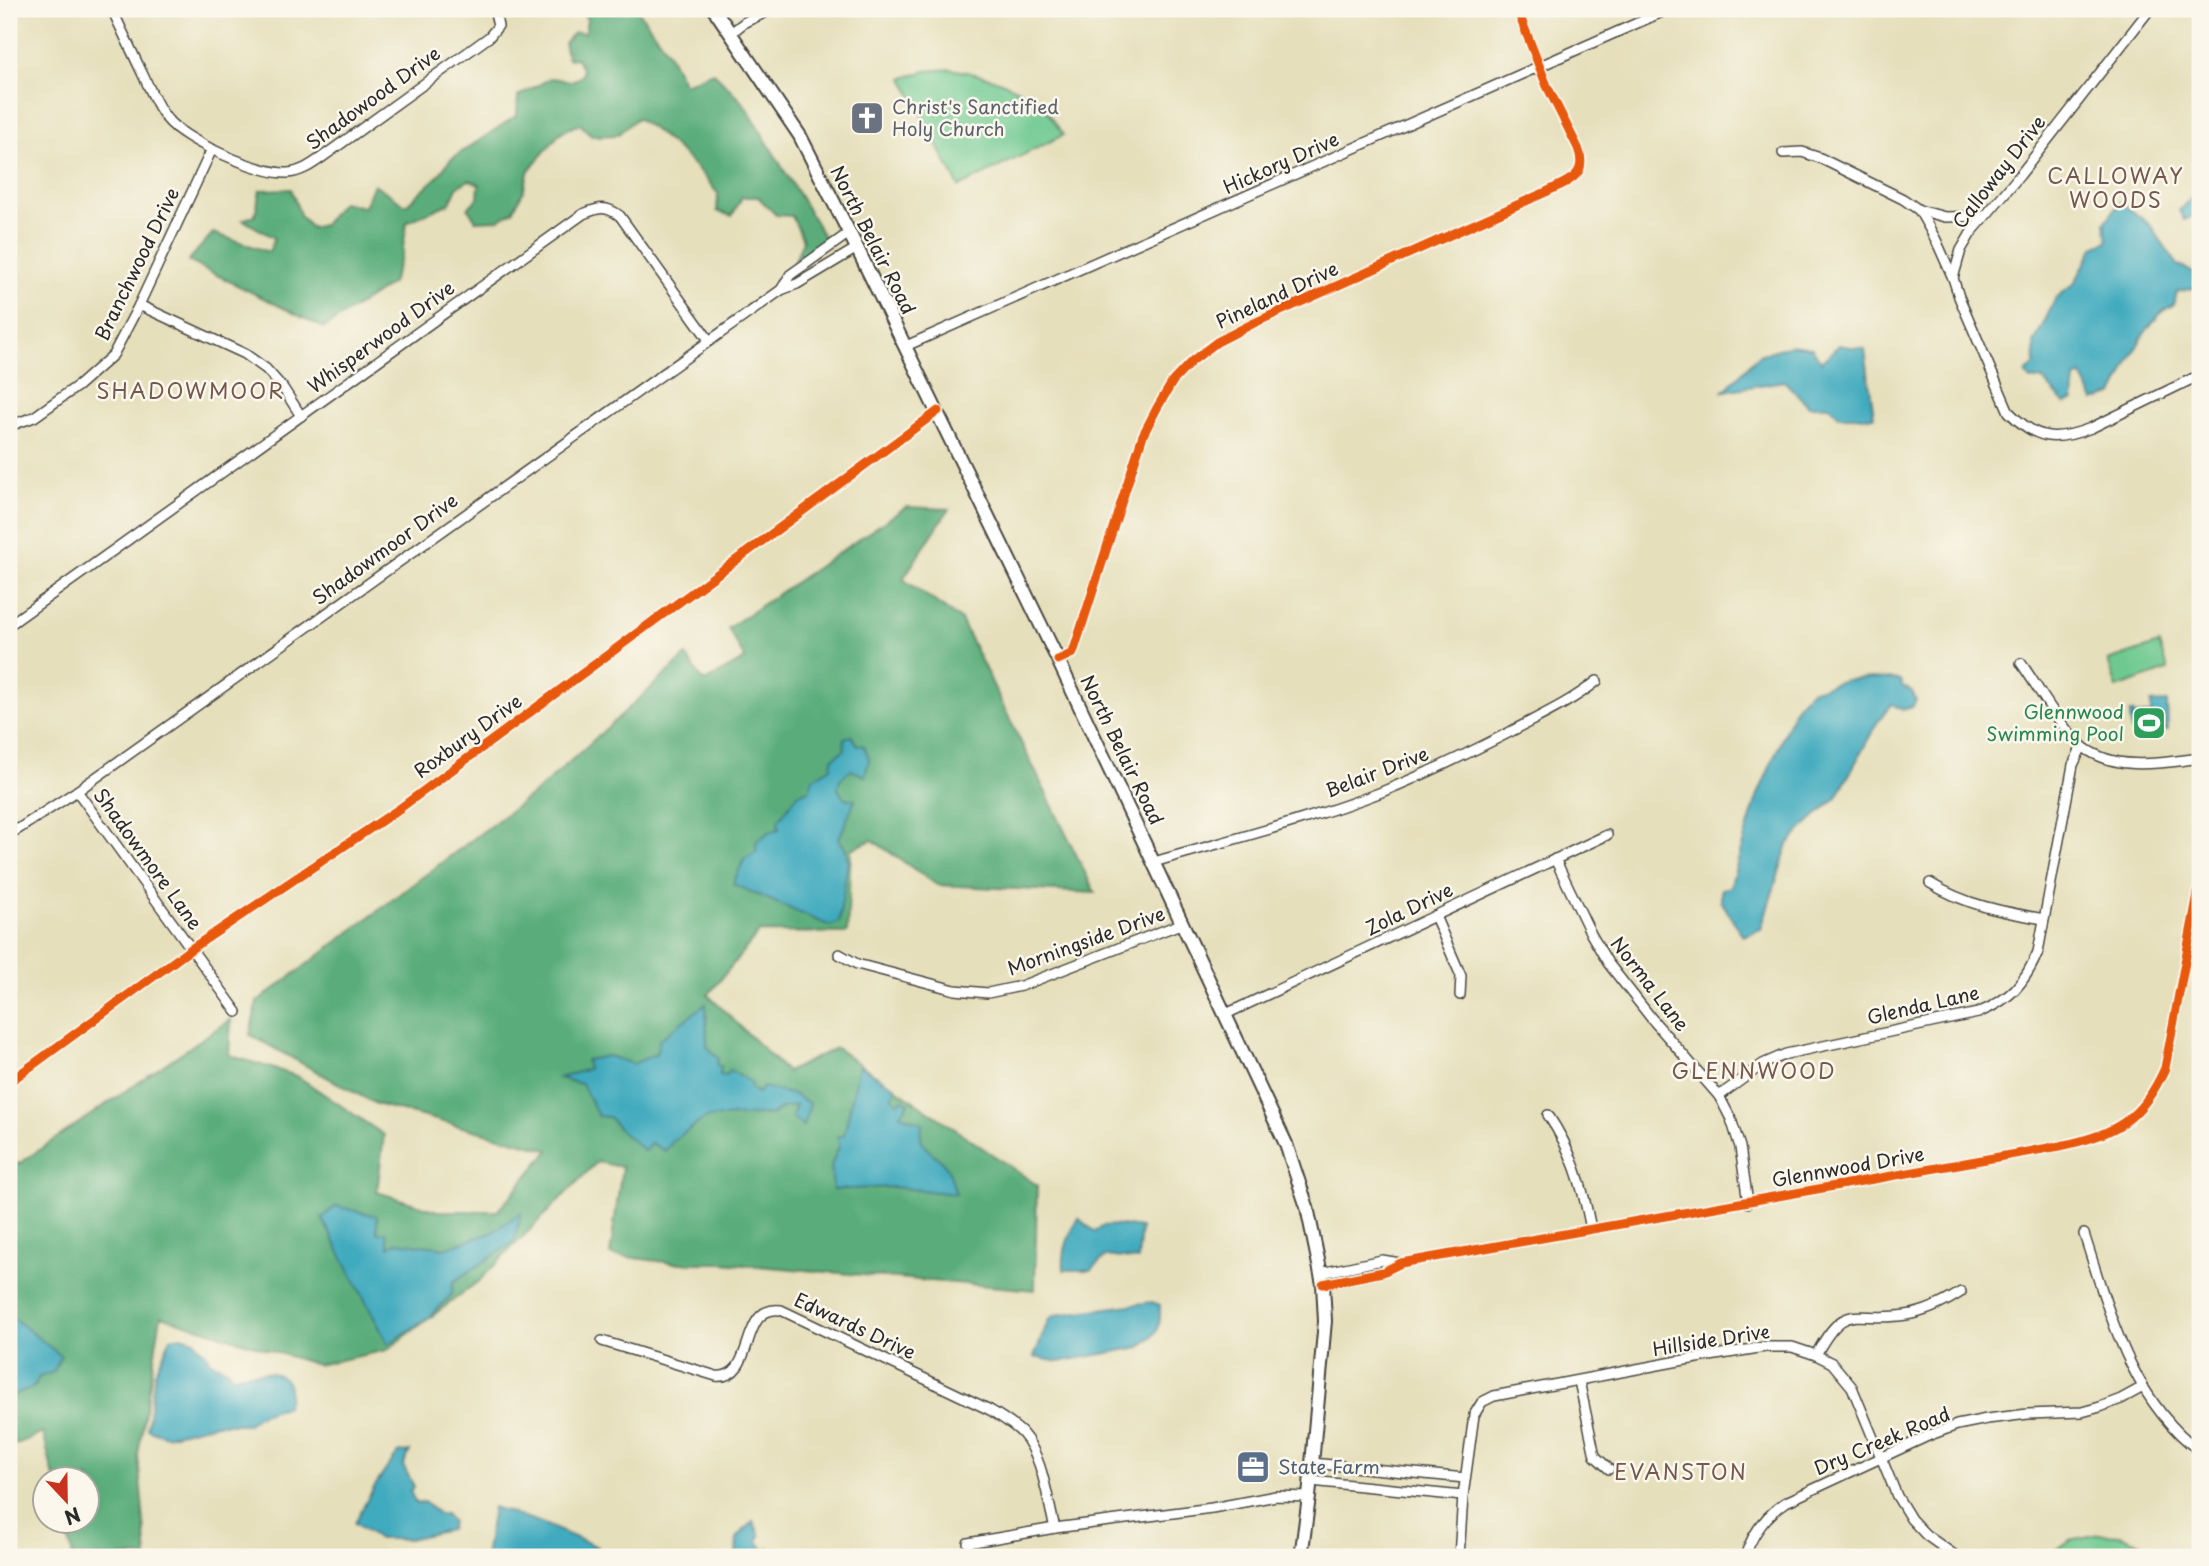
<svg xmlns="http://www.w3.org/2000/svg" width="2209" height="1566" font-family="'Playpen Sans',sans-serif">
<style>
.green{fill:#6ec990;stroke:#4c7a5e;stroke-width:2}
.forest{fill:#5aad7a;stroke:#426c52;stroke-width:2}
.water{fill:#3faabe;stroke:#356a74;stroke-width:2}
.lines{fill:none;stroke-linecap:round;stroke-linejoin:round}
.street-casing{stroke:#474641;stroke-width:12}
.secondary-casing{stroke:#474641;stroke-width:16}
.street{stroke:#fff;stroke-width:9}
.secondary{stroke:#fff;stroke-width:12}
.cycleway-casing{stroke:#fbf7ec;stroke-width:13}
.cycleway{stroke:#e8590c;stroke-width:9}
.labels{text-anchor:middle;stroke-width:5;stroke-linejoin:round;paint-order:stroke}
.street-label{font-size:19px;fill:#2b2b2b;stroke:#fbf7ec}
.worship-label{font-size:19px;fill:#5b616d;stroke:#fbf7ec;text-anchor:start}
.leisure-label{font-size:19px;fill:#27864d;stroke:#fbf7ec;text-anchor:end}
.service-label{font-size:19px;fill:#4e5e75;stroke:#fbf7ec;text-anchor:start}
.neighbourhood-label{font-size:21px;letter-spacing:2px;fill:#74574d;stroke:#fbf7ec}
</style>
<rect width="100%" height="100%" fill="#fbf7ec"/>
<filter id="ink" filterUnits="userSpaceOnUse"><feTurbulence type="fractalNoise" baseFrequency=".0143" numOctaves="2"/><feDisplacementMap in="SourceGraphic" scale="14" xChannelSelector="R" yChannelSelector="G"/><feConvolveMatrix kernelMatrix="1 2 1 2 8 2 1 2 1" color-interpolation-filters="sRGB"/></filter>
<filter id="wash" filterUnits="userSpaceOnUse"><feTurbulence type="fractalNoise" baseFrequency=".00686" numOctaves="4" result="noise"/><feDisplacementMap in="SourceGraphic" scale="28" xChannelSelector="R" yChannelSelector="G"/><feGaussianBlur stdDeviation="1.57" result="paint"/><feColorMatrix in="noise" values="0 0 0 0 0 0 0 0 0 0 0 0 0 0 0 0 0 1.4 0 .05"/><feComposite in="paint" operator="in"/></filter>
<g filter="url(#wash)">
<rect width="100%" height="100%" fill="#e6dfbb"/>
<g class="green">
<path d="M951 69C986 75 1022 85 1047 112 1053 119 1058 127 1063 135L959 187 903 78 926 71Z"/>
<polygon points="2159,644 2168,670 2117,688 2108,661"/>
<polygon points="2100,1534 2120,1535 2153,1548 2148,1557 2047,1557 2070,1540"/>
</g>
<g class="forest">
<path d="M580 9H637L666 49 684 84 713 72 743 102 826 240 795 261 803 240 792 216 776 215 758 197H742L732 216 717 211 718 194C695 163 669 139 637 118L617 135 592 136 580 124 561 132 529 170 523 192 513 211 498 220 476 221 468 208 478 198 479 184 469 180 457 187 450 203 407 222 402 254 392 283 324 328 188 261 213 233 269 252 274 238 243 220 255 215 260 190 291 189 301 217 312 228 323 225 342 202 364 207 374 184 406 205 438 176 450 160 517 115 518 96 551 78 572 81 582 76V69L577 58 568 59 564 43 574 32 585 33 587 19Z"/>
<polygon points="906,507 949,509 903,579 961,620 1095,893 937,885 872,840 851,849 847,933 759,932 708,995 787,1072 836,1048 1037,1185 1035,1290 722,1263 673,1263 610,1255 622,1167 597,1162 480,1280 387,1350 317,1365 161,1316 138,1455 147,1557 73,1557 64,1521 88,1520 88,1478 54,1478 43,1433 9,1447 9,1166 20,1163 231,1019 229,1055 297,1076 384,1135 377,1192 438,1211 498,1211 549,1150 376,1104 250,1035 257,1002 542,787 686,656 704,682 745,659 728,628"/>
</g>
<g class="water">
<polygon points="2200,190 2200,213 2184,220 2179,211"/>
<path d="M2121 202 2150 225 2178 265 2200 276V287L2177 292 2174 304C2143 320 2129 366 2113 395L2094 401 2081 375 2075 378 2073 400 2065 404 2042 379 2030 380 2025 373 2035 364 2034 343 2056 298 2074 284 2094 247 2108 241 2105 222Z"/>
<polygon points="1791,345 1812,348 1821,362 1839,345 1865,349 1874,417 1839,416 1829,406 1809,406 1784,381 1724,391 1759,355"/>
<polygon points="1871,678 1900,680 1902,686 1912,691 1916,700 1912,707 1902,710 1892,704 1877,723 1837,797 1810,821 1788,844 1761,929 1743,936 1721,901 1721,889 1730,887 1757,797 1796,706 1810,691 1845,680"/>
<polygon points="2167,702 2168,730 2131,731 2130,712 2133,712 2134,715 2151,714 2151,703"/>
<polygon points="852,736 857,745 864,746 869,759 865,776 851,770 840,779 838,789 844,798 855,800 839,839 846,849 848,862 839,922 830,926 733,884 744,859 756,852 756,842 769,832 779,829 778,821 798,794 809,790 813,778 831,767 832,759 845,749 844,738"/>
<polygon points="706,1004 707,1046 718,1058 717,1066 721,1066 720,1075 726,1076 730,1070 751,1083 750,1088 758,1093 763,1087 795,1095 810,1104 803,1126 792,1117 796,1105 781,1108 773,1114 706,1118 674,1140 665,1151 651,1143 645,1151 621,1131 609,1117 598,1116 582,1084 559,1078 588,1069 586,1060 608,1056 633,1064 656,1054 660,1039"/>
<path d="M859 1066 896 1087 892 1098 898 1103 902 1099 909 1103 900 1115 923 1123C914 1148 934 1151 946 1166 951 1173 953 1186 956 1194L892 1187 833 1190 831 1166 840 1144 837 1136H844Z"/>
<polygon points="336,1206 377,1216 377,1233 386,1232 389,1247 397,1242 446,1248 491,1233 521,1213 514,1242 453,1282 452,1294 427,1319 388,1344 322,1218"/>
<path d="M1078 1218 1095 1232 1102 1226 1121 1225 1141 1228 1138 1260 1106 1256 1091 1270H1064C1062 1250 1069 1236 1078 1218Z"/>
<polygon points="1152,1302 1160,1305 1160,1320 1157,1332 1140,1347 1059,1362 1034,1357 1049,1319 1056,1315"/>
<polygon points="11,1316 61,1356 53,1372 39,1377 34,1387 10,1396 9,1317"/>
<path d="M181 1336 195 1340C199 1350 208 1351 211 1362L227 1369 232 1376C259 1371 301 1365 286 1406 270 1413 261 1411 248 1424H216L166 1436 147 1429 155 1373 171 1338Z"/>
<path d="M410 1451 403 1465 414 1487 410 1491 416 1504 424 1502 439 1514H445L452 1522 450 1530 408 1539H379L355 1523C367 1497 381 1475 398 1453Z"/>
<polygon points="493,1507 539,1522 598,1547 596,1557 485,1557"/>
<polygon points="753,1521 760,1535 758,1541 765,1551 769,1548 775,1554 782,1549 784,1551 779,1557 736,1557 737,1538"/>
</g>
</g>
<g filter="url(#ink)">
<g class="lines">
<g class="street-casing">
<g id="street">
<path d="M112 9C122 31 133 54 144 77 151 91 157 107 167 119 183 140 261 175 288 173 301 172 311 165 321 158L489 37 498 26 494 9"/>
<path d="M2150 9 2020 175 1971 233 1961 250 1953 278 1959 297 2009 412C2036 440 2055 442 2091 428L2200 375"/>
<polyline points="731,33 745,22 773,9"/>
<polyline points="9,115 9,137"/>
<polyline points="1783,153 1802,152 1820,158 1903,199 1919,210 1945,217 1985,216"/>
<polyline points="1919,210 1936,240 1953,278"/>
<polyline points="781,290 790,275 849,233"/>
<polyline points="139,305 245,354 266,369 283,388 301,416"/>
<polyline points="906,346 1669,9"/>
<polyline points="9,426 34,417 79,385 113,355 139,305 212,149"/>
<polyline points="2200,561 2200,567"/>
<path d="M9 625 583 214C599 208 605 205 620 216L709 340"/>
<path d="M1058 660 1073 653 1143 435 1157 408 1173 381 1192 361 1217 342 1254 323 1546 192C1567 181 1589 177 1578 148L1547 86 1517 9"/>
<path d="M2021 663C2036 684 2064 733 2083 747 2117 772 2161 763 2200 758"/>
<polyline points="77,791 237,1012"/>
<polyline points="9,835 77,791 781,290 797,284 857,248"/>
<polyline points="1555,859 1591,934 1608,963 1652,1019 1719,1096 1731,1119 1740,1147 1748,1203"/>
<path d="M1154 862C1229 840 1306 821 1379 793 1424 775 1467 754 1510 732 1540 716 1571 702 1597 681"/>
<path d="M1930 883C1965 905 2003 912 2044 919"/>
<polyline points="1435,916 1461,976 1460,995"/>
<polyline points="839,954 857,964 955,990 988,993 1021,986 1183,923"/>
<polyline points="1226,1014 1607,835"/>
<polyline points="12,1080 191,949 399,809 938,411"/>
<path d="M1719 1096 1763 1064 1786 1054 1978 1013C2011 999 2024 984 2038 952L2073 765 2082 746"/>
<path d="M1548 1115C1572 1150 1583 1187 1591 1229"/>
<path d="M2084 1234C2109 1311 2131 1401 2200 1451"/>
<polyline points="1321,1273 1382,1260 1400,1263"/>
<path d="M1323 1284 1383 1272 1401 1263 2060 1146C2114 1135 2142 1120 2165 1068L2200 883"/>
<path d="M602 1341 716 1376C757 1380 738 1304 781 1310L990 1410C1001 1417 1013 1424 1022 1433 1043 1456 1047 1499 1055 1528"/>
<path d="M1816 1355C1846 1298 1855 1323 1906 1315 1927 1312 1944 1303 1961 1292"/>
<polyline points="1579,1381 1595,1456 1609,1469"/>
<polyline points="1312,1463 1465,1478"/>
<polyline points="1311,1481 1463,1496"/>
<polyline points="968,1543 1055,1528 1212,1508 1276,1496 1309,1497"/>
<polyline points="1459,1557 1463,1496 1474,1415 1482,1402 1494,1396 1679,1361 1765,1347 1792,1347 1816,1355 1832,1363 1852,1387 1897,1496 1911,1519 1926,1535 1957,1557"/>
<path d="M1745 1557C1752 1533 1765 1516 1786 1502L1930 1435 1957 1425 1987 1419 2028 1414 2082 1412 2100 1407 2121 1399 2143 1387"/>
</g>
</g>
<g class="secondary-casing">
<polyline id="secondary" points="714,9 800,136 857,248 1058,660 1286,1144 1307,1207 1323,1284 1325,1321 1309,1497 1301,1557"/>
</g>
<use href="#street" class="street"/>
<use href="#secondary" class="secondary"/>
<g class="cycleway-casing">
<g id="cycleway">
<path d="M1058 660 1073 653 1143 435 1157 408 1173 381 1192 361 1217 342 1254 323 1546 192C1567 181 1589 177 1578 148L1547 86 1517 9"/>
<polyline points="12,1080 191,949 399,809 938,411"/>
<path d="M1323 1284 1383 1272 1401 1263 2060 1146C2114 1135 2142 1120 2165 1068L2200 883"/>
</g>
</g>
<use href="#cycleway" class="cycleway"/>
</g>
</g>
<defs>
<g id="church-square" transform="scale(1.75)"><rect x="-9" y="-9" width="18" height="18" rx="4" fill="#6b7280" stroke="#fbf7ec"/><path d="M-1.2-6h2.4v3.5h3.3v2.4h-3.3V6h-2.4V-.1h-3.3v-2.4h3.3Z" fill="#fff"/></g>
<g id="stadium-square" transform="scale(1.75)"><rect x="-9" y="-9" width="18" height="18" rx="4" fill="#2e9e5b" stroke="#fbf7ec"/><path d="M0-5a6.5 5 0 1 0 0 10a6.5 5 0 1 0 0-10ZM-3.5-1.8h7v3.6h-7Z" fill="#fff"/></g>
<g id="office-square" transform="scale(1.75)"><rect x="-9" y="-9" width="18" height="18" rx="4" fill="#5c6f8a" stroke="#fbf7ec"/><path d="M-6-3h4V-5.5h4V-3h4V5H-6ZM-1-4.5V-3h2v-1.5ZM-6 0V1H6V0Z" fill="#fff"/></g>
</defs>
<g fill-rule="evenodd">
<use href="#church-square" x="867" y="118"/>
<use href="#stadium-square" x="2149" y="723"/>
<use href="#office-square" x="1253" y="1467"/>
</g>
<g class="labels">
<g class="street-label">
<text transform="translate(373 98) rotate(-36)" y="7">Shadowood Drive</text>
<text transform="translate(1281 163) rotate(-24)" y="7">Hickory Drive</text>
<text transform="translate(1999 172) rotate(-52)" y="7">Calloway Drive</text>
<text transform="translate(873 240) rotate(63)" y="7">North Belair Road</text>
<text transform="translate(137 264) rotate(-64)" y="7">Branchwood Drive</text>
<text transform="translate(1277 295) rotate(-25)" y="7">Pineland Drive</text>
<text transform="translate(381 337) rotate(-36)" y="7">Whisperwood Drive</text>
<text transform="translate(385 549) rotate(-36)" y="7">Shadowmoor Drive</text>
<text transform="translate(468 736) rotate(-36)" y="7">Roxbury Drive</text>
<text transform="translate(1122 750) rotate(64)" y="7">North Belair Road</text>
<text transform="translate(1377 772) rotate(-21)" y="7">Belair Drive</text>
<text transform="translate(148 859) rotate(54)" y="7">Shadowmore Lane</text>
<text transform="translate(1409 909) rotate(-26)" y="7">Zola Drive</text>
<text transform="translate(1086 941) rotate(-20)" y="7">Morningside Drive</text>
<text transform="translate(1650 984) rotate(52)" y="7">Norma Lane</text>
<text transform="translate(1923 1005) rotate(-13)" y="7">Glenda Lane</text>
<text transform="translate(1848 1167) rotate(-10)" y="7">Glennwood Drive</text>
<text transform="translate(855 1326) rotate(25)" y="7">Edwards Drive</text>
<text transform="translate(1711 1340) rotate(-9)" y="7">Hillside Drive</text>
<text transform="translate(1882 1441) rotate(-23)" y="7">Dry Creek Road</text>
</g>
<g class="worship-label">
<text x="892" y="114">Christ's Sanctified<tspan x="892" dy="22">Holy Church</tspan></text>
</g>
<g class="leisure-label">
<text x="2124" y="719">Glennwood<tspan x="2124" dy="22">Swimming Pool</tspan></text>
</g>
<g class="service-label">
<text x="1278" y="1474">State Farm</text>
</g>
<g class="neighbourhood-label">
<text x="2116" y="184">CALLOWAY<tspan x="2116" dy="24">WOODS</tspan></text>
<text x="191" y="399">SHADOWMOOR</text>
<text x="1754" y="1079">GLENNWOOD</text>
<text x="1681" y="1480">EVANSTON</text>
</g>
</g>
<rect width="2209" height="1566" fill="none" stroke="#fbf7ec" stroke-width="35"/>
<g transform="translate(66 1500) rotate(158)"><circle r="33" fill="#fbf7ec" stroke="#a8a59f" stroke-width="2"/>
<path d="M0-5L12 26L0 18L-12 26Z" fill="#c8321e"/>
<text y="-10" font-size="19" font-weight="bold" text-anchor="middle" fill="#2b2b2b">N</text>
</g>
</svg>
